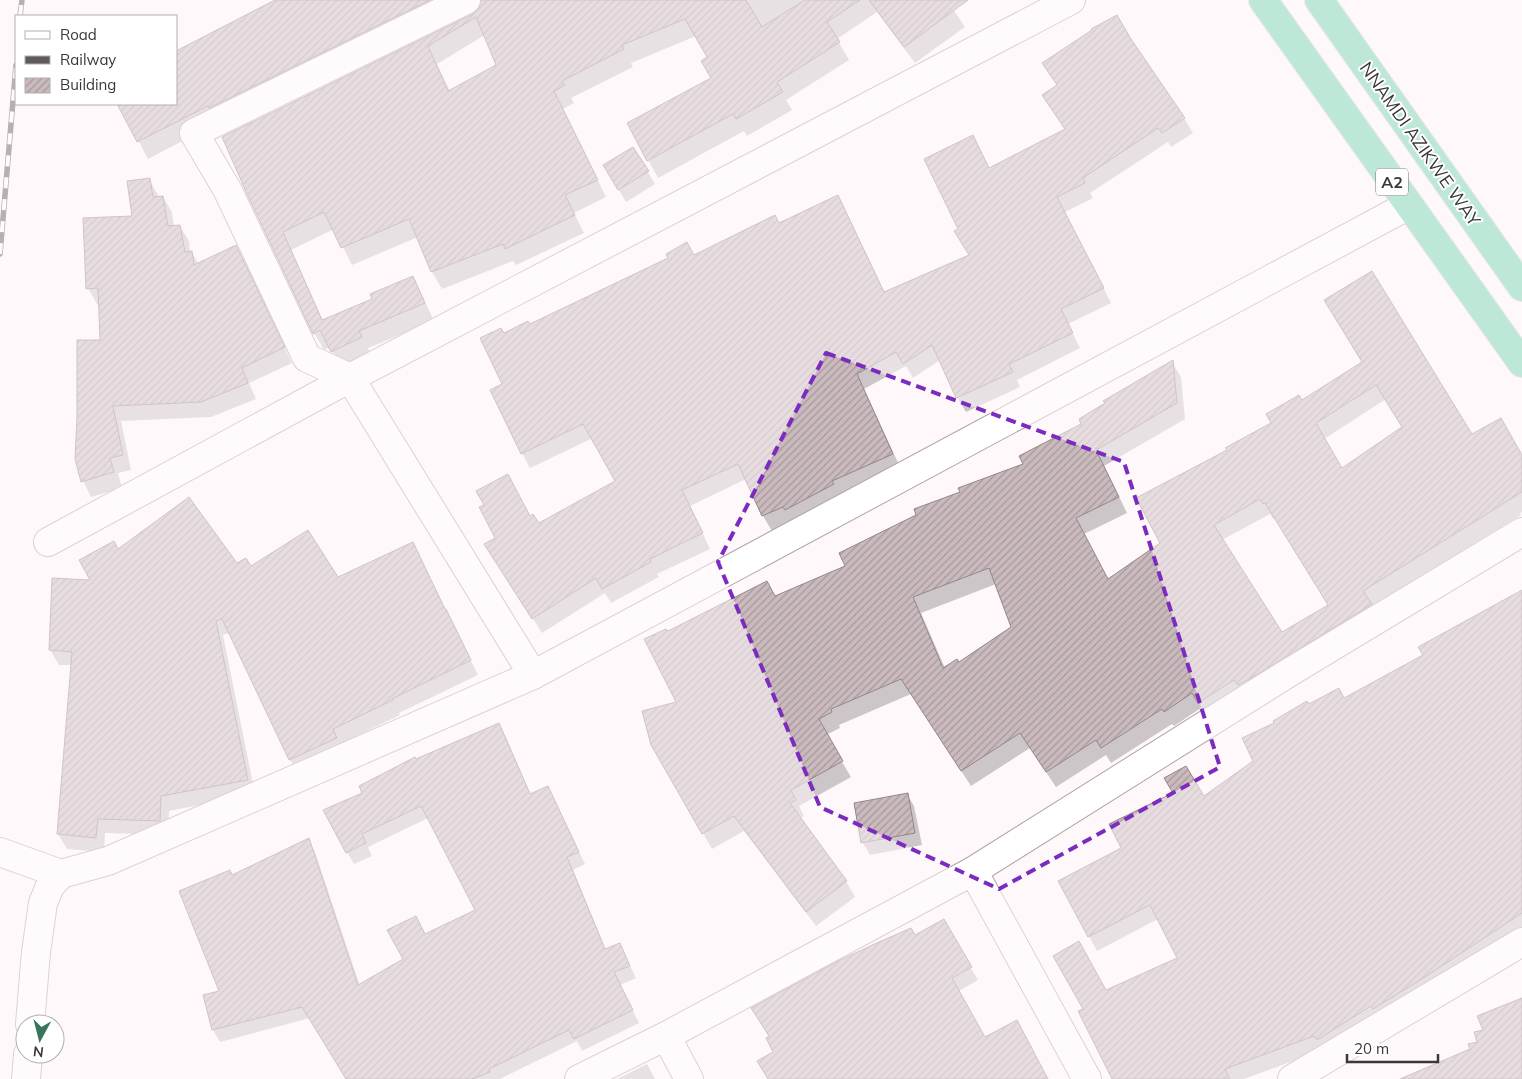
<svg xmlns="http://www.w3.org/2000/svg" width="1522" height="1079" font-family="Mulish,sans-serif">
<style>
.shadow{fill:#0003;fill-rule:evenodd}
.building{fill:url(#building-hatch);stroke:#94868a;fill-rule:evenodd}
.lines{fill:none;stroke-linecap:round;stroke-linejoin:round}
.minor-casing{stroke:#b2a3a7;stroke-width:30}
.secondary-casing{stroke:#b2a3a7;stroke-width:30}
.trunk-casing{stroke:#d8d7d7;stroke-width:30}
.minor{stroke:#fff;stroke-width:28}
.secondary{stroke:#fff;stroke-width:28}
.trunk{stroke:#6ed2ae;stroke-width:28}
.rail-casing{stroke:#605a5c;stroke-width:5.5}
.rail{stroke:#fff;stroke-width:4;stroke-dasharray:11;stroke-linecap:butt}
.marked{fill:none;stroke:#7b2cbf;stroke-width:4;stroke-dasharray:10 6;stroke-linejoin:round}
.labels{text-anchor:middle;stroke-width:4;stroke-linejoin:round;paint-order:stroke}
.shield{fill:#fff;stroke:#777374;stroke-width:1}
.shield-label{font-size:16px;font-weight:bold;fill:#3d3739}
.street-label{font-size:18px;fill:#3d3739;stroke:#fff}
</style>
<defs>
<pattern id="building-hatch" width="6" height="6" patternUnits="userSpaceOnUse" patternTransform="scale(1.25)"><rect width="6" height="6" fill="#cababe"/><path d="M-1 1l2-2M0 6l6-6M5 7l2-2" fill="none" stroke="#a5989b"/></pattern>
</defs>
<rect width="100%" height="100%" fill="#fff8fa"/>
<g class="shadow">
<path d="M278 0H947L965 27 915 63 877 12 837 39 849 60 786 100 792 110 747 136 744 131 658 178 628 123 712 78 709 58 696 36 631 63 633 67 571 98 574 103 563 109 606 197 574 213 584 233 516 265 513 261 442 289 432 272 418 237 352 265 334 229 291 250 323 321 373 300 412 278 422 295 434 321 368 348 371 355 342 369 330 347 324 350 314 333 224 137 474 15 480 10 482 3 478 1 219 122 148 159 119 104H176ZM485 35 498 65 450 91 437 64Z"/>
<polygon points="1131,42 1184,118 1193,133 1171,147 1168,142 1090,193 1093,198 1065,212 1111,303 1068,324 1080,348 1017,380 1020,387 966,412 957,397 940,360 913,378 906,366 864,389 901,469 772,531 763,516 746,479 690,506 710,549 657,574 659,577 611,603 605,593 542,633 495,559 496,538 485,506 530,517 539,525 617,482 593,438 530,468 522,453 504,385 504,335 530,326 694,257 779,224 837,197 846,212 885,293 970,255 959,229 973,137 990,169 1066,130"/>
<polygon points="633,148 655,184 626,202 605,166"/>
<polygon points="149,179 159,197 163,197 172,212 174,227 180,226 189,241 190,252 192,252 199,265 236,247 245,262 292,363 249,383 256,399 211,417 121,421 131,470 118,473 122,488 91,497 83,481 101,341 100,304 97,304 88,288 133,217"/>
<path d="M1172 362 1181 377 1185 419 1104 466 1127 513 1084 534 1108 580 1162 544 1228 451 1273 424 1301 402 1363 363 1472 435 1522 457V512L1520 513 1521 515 1372 606 1380 620 1208 718 1201 708 1174 726 1172 724 1111 763 1106 755 1056 787 1030 748 971 786 911 694 839 725 840 728 826 735 851 777 799 806 804 816 800 818 846 881 855 897 816 926 744 831 712 849 652 745 677 703 667 633 775 597 847 567 961 492 1025 464ZM1386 399 1403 427 1342 470 1324 439ZM1270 514 1273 519 1275 518 1329 606 1282 634 1222 540ZM996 584 1013 627 958 663 945 668 921 613Z"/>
<polygon points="413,544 478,675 399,713 400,715 340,744 299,774 290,760 230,633 223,635 255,794 169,811 168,835 105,833 104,852 67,849 58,834 72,665 59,665 50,650 92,581 117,550 237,564 251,568 338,578"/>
<polygon points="1522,591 1522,936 1323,1050 1244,1079 1113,1079 1084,1010 1106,991 1178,959 1158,919 1097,951 1089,936 1123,849 1203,798 1254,761 1308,705 1344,699 1424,656"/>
<polygon points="499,725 506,737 531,795 554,799 585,864 573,870 606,950 619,944 636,978 620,985 639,1023 582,1051 577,1041 500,1079 347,1079 310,1018 220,1042 213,1030 205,996 220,992 232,876 308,840 315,852 360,986 404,960 425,935 476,911 428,818 368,847 372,856 354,864 347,852 364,794 416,761"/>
<polygon points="907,794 914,806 922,845 870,855 863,843 855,804"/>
<polygon points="943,921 978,980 959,991 985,1039 1047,1079 776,1079 774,1053 915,937"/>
<polygon points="647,1064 655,1079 617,1079"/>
</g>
<g class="building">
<polygon points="275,0 430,0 209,108 208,106 137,142 117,104 176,104 176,51"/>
<path d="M481 0H746L762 27 805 0H860L827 22 840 42 777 82 783 92 736 119 733 114 647 161 627 123 711 78 701 61 707 57 685 19 622 45 624 49 562 81 565 85 554 91 598 180 565 195 575 215 505 249 503 244 431 272 409 219 341 248 324 212 283 232 322 320 372 299 370 294 413 276 425 303 359 331 362 337 331 352 320 330 313 334 248 196 222 137 473 14 479 8ZM476 17 496 65 448 91 428 46Z"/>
<polygon points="869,0 968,0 904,47"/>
<polygon points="1117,15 1131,39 1185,118 1162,133 1158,128 1083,178 1085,183 1057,197 1104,288 1061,309 1073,333 1009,364 1013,372 956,398 932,345 903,364 896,352 857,374 893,454 832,481 834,484 785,510 783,507 762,516 738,464 682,490 703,533 650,559 651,562 602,589 596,578 532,619 484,544 495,538 479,507 484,505 476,491 508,474 530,516 533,514 539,523 615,481 583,424 521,454 490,390 502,384 480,338 501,328 504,333 528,321 530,324 668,258 666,254 687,242 694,255 775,215 779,223 838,195 884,292 969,255 954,231 958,229 924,159 973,135 989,168 1065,129 1042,95 1057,85 1042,63 1092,30 1091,29"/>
<polygon points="633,147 649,171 618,190 603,165"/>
<polygon points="150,178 153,197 163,196 168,226 180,225 185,252 192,251 194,265 236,245 285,347 242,368 248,383 201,402 113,406 123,455 110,458 114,472 81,482 75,459 77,417 77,340 100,340 98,288 86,289 83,218 132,216 127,181"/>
<path d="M1372 271 1472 434 1501 418 1522 455V492L1363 591 1372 604 1260 673 1238 685 1234 680 1198 703 1192 693 1164 712 1162 709 1101 748 1096 740 1046 772 1020 733 961 771 901 679 831 709 832 712 819 719 843 761 791 790 796 800 790 803 847 881 806 912 734 816 702 834 651 745 642 711 676 702 644 639 666 629 668 631 767 581 775 596 845 566 839 553 916 515 914 509 960 492 958 488 1023 464 1019 456 1081 424 1079 419 1105 403 1103 401 1173 360 1177 403 1096 450 1119 497 1076 518 1108 579 1160 543 1136 498 1227 450 1225 448 1271 423 1266 414 1299 395 1302 400 1362 362 1324 300ZM1376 385 1402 427 1342 468 1316 423ZM1260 499 1263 504 1265 503 1328 605 1282 632 1214 525ZM989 568 1011 627 959 662 957 659 943 668 913 597Z"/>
<polygon points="189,497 237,563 246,558 251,566 308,530 338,577 413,542 445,609 446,609 471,660 392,699 393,700 333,729 337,738 289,760 222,619 216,621 248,780 161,796 160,821 98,819 96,838 57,834 72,652 49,650 52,578 90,580 79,560 114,541 118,549"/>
<polygon points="1522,590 1522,913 1425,977 1373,1009 1371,1006 1317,1040 1314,1036 1225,1069 1230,1079 1112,1079 1078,1011 1083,1009 1053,956 1079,941 1106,990 1177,958 1150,905 1088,937 1058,881 1121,848 1109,824 1173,793 1164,778 1186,766 1204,796 1253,761 1242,738 1274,723 1273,721 1307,701 1309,704 1339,688 1344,698 1423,655 1418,647"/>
<polygon points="499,723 530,794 548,786 579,852 567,857 605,949 620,943 630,966 614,972 633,1010 574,1039 569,1030 489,1069 490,1072 472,1079 346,1079 302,1007 212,1030 203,995 219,991 179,891 230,870 232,875 309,838 358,985 403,959 387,930 416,916 425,934 475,910 421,806 362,834 366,843 346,853 323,810 362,793 359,786 415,757 416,759"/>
<polygon points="908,793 915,833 861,843 854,803"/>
<polygon points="944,919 972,967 952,978 985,1037 1017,1020 1048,1079 768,1079 757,1061 773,1052 766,1038 769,1036 751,1008 838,961 879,942 911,928 915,935"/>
<polygon points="1522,998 1522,1079 1400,1079 1470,1049 1468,1044 1477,1042 1474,1032 1483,1030 1477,1016"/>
</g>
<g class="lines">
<g class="minor-casing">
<g id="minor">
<polyline points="466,0 194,133 228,191 307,358 350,378 533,675 1409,205"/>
<polyline points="48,542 350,378 1071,0"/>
<polyline points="0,852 61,874"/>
<polyline points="973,871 1087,1079"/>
<polyline points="666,1036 689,1079"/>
<polyline points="579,1079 666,1036 973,871 1290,672 1522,532"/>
<polyline points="1292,1079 1522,942"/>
</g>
</g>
<g class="secondary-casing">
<g id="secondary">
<polyline points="30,1024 36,952 43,903 50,886 61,874 108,861 533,675"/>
<polyline points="26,1079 28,1054"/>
</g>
</g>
<g class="trunk-casing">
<g id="trunk">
<polyline points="1263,0 1522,363"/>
<polyline points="1319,0 1522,287"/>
</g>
</g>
<use href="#minor" class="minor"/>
<use href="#secondary" class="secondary"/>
<use href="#trunk" class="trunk"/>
<g class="rail-casing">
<g id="rail">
<polyline points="20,16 22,0"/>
<polyline points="0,254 16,65"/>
</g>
</g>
<use href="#rail" class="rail"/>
</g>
<path d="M0 0H1522V1079H0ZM826 353 1124 462 1220 767 999 889 820 807 718 562Z" fill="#fff8fa" fill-opacity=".55" fill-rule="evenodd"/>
<path class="marked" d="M826 353 1124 462 1220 767 999 889 820 807 718 562Z"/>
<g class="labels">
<rect class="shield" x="1376" y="168.5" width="32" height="27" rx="4"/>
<g class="shield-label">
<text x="1392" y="188">A2</text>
</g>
<g class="street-label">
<text transform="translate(1420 144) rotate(55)" y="6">NNAMDI AZIKWE WAY</text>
</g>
</g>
<rect x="15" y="15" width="162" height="90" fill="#ffffff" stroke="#b1afb0"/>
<rect x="25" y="31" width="25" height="8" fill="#ffffff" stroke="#b1afb0"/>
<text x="60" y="40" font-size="15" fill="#3d3739">Road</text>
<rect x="25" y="56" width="25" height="8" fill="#605a5c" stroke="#b1afb0"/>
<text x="60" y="65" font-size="15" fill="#3d3739">Railway</text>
<rect x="25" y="78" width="25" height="15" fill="url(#building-hatch)" stroke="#b1afb0"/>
<text x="60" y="90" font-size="15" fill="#3d3739">Building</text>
<g transform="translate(40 1039) rotate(187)"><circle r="24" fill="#ffffff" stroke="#b1afb0"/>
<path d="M0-4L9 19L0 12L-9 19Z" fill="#3a745d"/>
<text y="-8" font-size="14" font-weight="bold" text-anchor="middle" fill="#3d3739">N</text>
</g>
<path d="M1347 1054v8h91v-8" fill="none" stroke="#3d3739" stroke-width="2.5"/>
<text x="1354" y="1054" font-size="15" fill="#3d3739" stroke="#ffffff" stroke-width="4" paint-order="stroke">20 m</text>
</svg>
